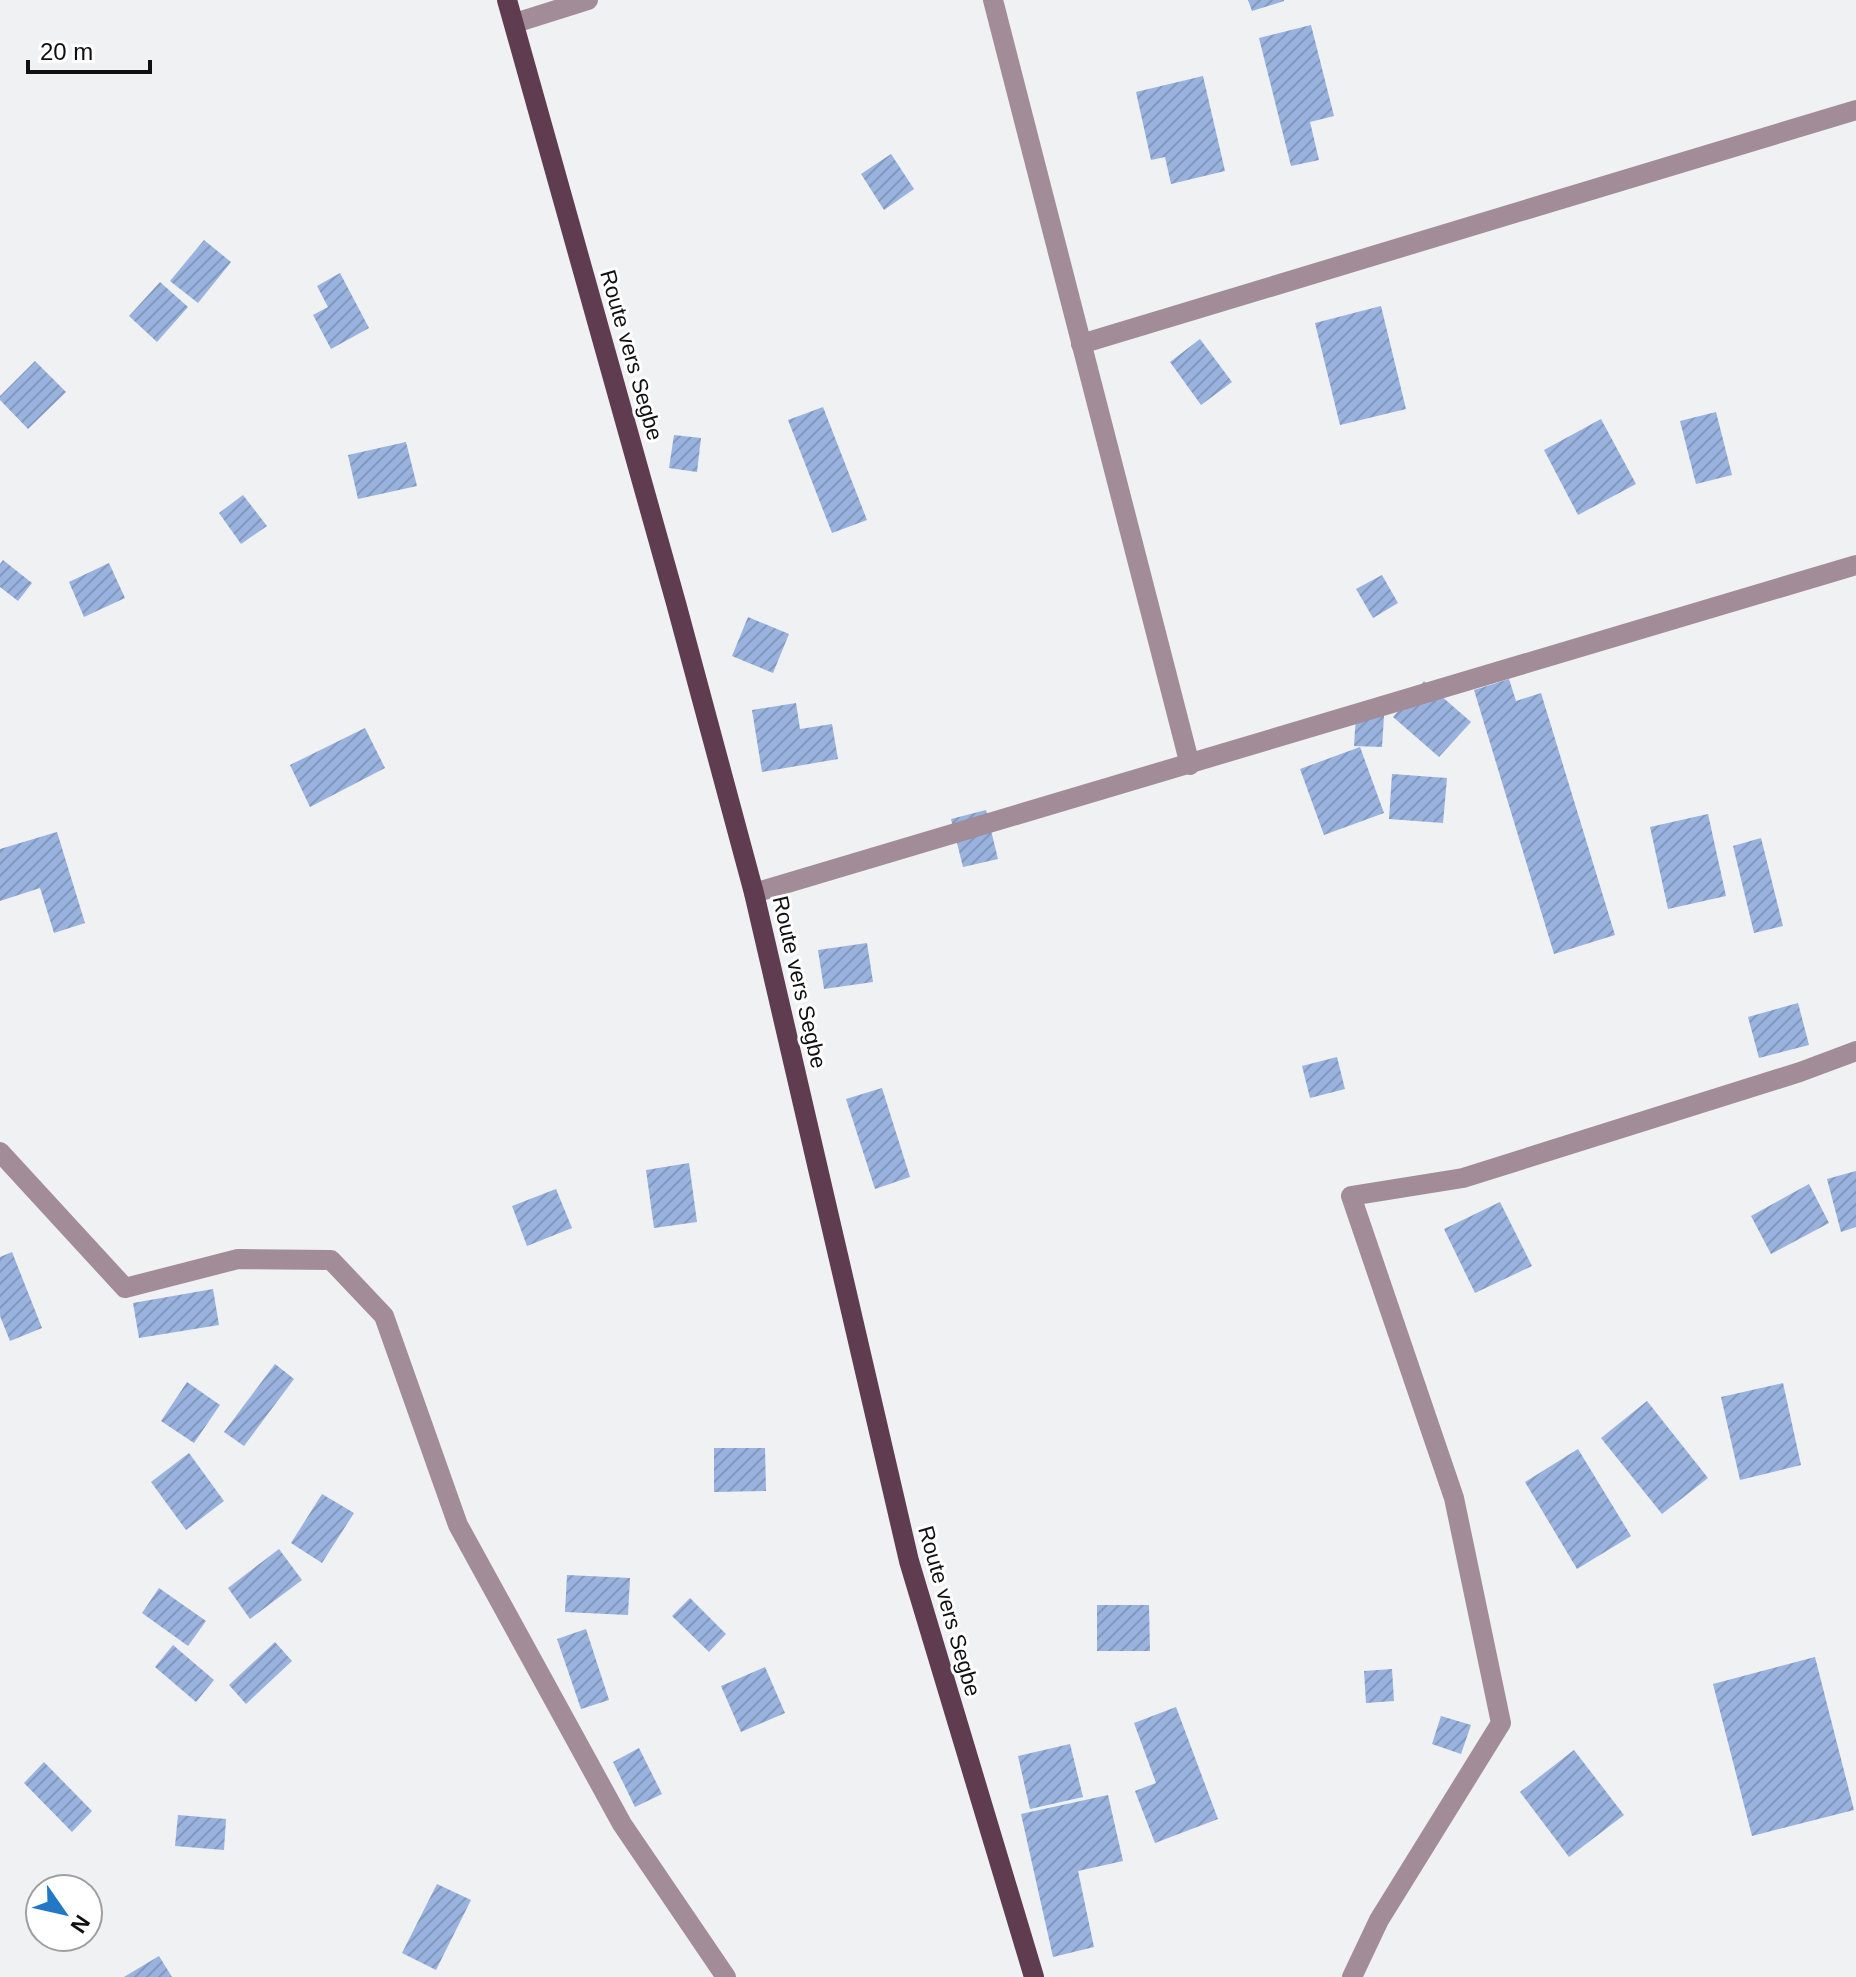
<svg xmlns="http://www.w3.org/2000/svg" width="1856" height="1977" font-family="Helvetica,sans-serif">
<style>
.building{fill:url(#building-hatch)}
.lines{fill:none;stroke-linecap:round;stroke-linejoin:round}
.minor{stroke:#a28c98;stroke-width:20}
.major{stroke:#603c50;stroke-width:20}
.labels{text-anchor:middle;stroke-width:6;stroke-linejoin:round;paint-order:stroke}
.street-label{font-size:22px;fill:#101011;stroke:#fff}
</style>
<defs>
<pattern id="building-hatch" width="6" height="6" patternUnits="userSpaceOnUse" patternTransform="scale(2)"><rect width="6" height="6" fill="#99b2de"/><path d="M-1 1l2-2M0 6l6-6M5 7l2-2" fill="none" stroke="#8398bd"/></pattern>
</defs>
<rect width="100%" height="100%" fill="#eff1f3"/>
<g class="building">
<polygon points="1248,0 1284,0 1284,1 1252,11"/>
<polygon points="1311,25 1334,116 1310,122 1319,160 1291,166 1259,38"/>
<polygon points="1203,76 1225,171 1171,184 1165,157 1151,160 1136,92"/>
<polygon points="891,154 914,189 884,210 861,174"/>
<polygon points="204,240 231,262 198,303 170,281"/>
<polygon points="340,273 369,328 331,349 313,315 328,307 317,286"/>
<polygon points="160,282 188,307 157,342 129,316"/>
<polygon points="1381,306 1406,409 1340,425 1315,323"/>
<polygon points="1200,339 1232,382 1201,405 1170,362"/>
<polygon points="35,361 66,392 28,429 0,400 0,396"/>
<polygon points="823,407 867,520 832,533 788,420"/>
<polygon points="1716,412 1732,475 1696,484 1680,421"/>
<polygon points="1601,419 1636,484 1578,515 1544,450"/>
<polygon points="674,435 701,438 697,472 669,468"/>
<polygon points="406,442 417,486 358,499 348,455"/>
<polygon points="243,495 267,526 241,544 219,513"/>
<polygon points="3,560 32,583 18,601 0,587 0,564"/>
<polygon points="109,563 125,598 84,617 69,582"/>
<polygon points="1382,575 1398,603 1373,618 1356,589"/>
<polygon points="748,617 789,634 773,673 732,656"/>
<polygon points="1509,679 1516,701 1541,693 1615,935 1554,954 1474,690"/>
<polygon points="1424,681 1471,722 1439,757 1393,717"/>
<polygon points="796,703 800,729 832,724 838,759 762,772 752,710"/>
<polygon points="1356,715 1384,716 1382,747 1354,746"/>
<polygon points="365,728 385,768 310,807 290,765"/>
<polygon points="1360,747 1384,813 1324,835 1300,769"/>
<polygon points="1392,774 1447,778 1443,823 1389,819"/>
<polygon points="986,810 998,859 963,867 951,819"/>
<polygon points="1708,814 1726,896 1668,909 1650,827"/>
<polygon points="57,832 85,923 54,933 40,888 0,901 0,849"/>
<polygon points="1761,838 1783,926 1754,933 1733,846"/>
<polygon points="867,943 873,982 824,989 818,950"/>
<polygon points="1798,1003 1809,1045 1759,1058 1748,1017"/>
<polygon points="1337,1057 1345,1089 1310,1098 1302,1066"/>
<polygon points="882,1088 910,1177 875,1189 846,1099"/>
<polygon points="689,1163 697,1222 654,1228 646,1170"/>
<polygon points="1856,1171 1856,1227 1841,1232 1827,1179"/>
<polygon points="1809,1184 1829,1223 1771,1254 1751,1216"/>
<polygon points="556,1189 572,1228 527,1246 512,1206"/>
<polygon points="1500,1202 1532,1266 1475,1293 1444,1229"/>
<polygon points="12,1252 42,1328 10,1341 0,1316 0,1257"/>
<polygon points="213,1289 219,1325 139,1338 133,1303"/>
<polygon points="275,1364 294,1379 244,1446 224,1432"/>
<polygon points="187,1382 220,1405 194,1443 161,1421"/>
<polygon points="1783,1383 1801,1465 1740,1480 1721,1397"/>
<polygon points="1647,1401 1708,1478 1662,1514 1601,1438"/>
<polygon points="714,1448 765,1448 766,1491 714,1492"/>
<polygon points="1578,1449 1631,1536 1577,1569 1525,1482"/>
<polygon points="189,1453 224,1501 186,1530 151,1482"/>
<polygon points="322,1494 354,1513 322,1563 291,1543"/>
<polygon points="279,1549 302,1580 250,1619 228,1588"/>
<polygon points="567,1575 630,1578 628,1615 565,1612"/>
<polygon points="159,1588 206,1621 188,1646 142,1613"/>
<polygon points="690,1598 726,1634 709,1652 672,1616"/>
<polygon points="1097,1605 1149,1605 1150,1651 1097,1651"/>
<polygon points="586,1629 609,1700 581,1709 557,1639"/>
<polygon points="275,1642 292,1661 246,1704 229,1685"/>
<polygon points="173,1645 214,1680 196,1702 155,1667"/>
<polygon points="1815,1657 1854,1810 1752,1836 1713,1684"/>
<polygon points="765,1667 785,1713 741,1732 721,1686"/>
<polygon points="1392,1669 1394,1701 1366,1703 1364,1671"/>
<polygon points="1176,1707 1218,1819 1155,1843 1135,1791 1156,1783 1134,1723"/>
<polygon points="1441,1716 1471,1725 1461,1754 1432,1744"/>
<polygon points="1070,1744 1083,1797 1030,1809 1018,1756"/>
<polygon points="639,1748 662,1794 635,1807 613,1762"/>
<polygon points="1574,1750 1624,1815 1569,1857 1520,1792"/>
<polygon points="44,1762 92,1811 72,1832 24,1783"/>
<polygon points="1108,1795 1123,1861 1078,1871 1094,1947 1053,1957 1021,1814"/>
<polygon points="178,1815 226,1819 224,1850 175,1846"/>
<polygon points="437,1884 471,1900 436,1970 402,1953"/>
<polygon points="159,1956 172,1977 124,1977"/>
</g>
<g class="lines">
<g class="minor">
<polyline points="993,0 1190,765"/>
<polyline points="515,23 588,0"/>
<polyline points="1081,344 1856,110"/>
<polyline points="754,893 1856,565"/>
<polyline points="0,1152 125,1288 238,1259 331,1260 384,1316 458,1525 622,1824 726,1977"/>
<polyline points="1352,1977 1379,1920 1501,1723 1454,1498 1351,1196 1463,1178 1800,1072 1856,1051"/>
</g>
<polyline class="major" points="507,0 676,603 754,893 909,1561 1034,1977"/>
</g>
<g class="labels">
<g class="street-label">
<text transform="translate(632 355) rotate(74)" y="8">Route vers Segbe</text>
<text transform="translate(800 982) rotate(77)" y="8">Route vers Segbe</text>
<text transform="translate(950 1611) rotate(74)" y="8">Route vers Segbe</text>
</g>
</g>
<g transform="translate(64 1913) rotate(124)"><circle r="38" fill="#ffffff" stroke="#9f9fa0" stroke-width="2"/>
<path d="M0-6L14 30L0 20L-14 30Z" fill="#2378c6"/>
<text y="-12" font-size="22" font-weight="bold" text-anchor="middle" fill="#101011">N</text>
</g>
<path d="M28 60v12h122v-12" fill="none" stroke="#101011" stroke-width="4"/>
<text x="40" y="60" font-size="24" fill="#101011" stroke="#ffffff" stroke-width="6" paint-order="stroke">20 m</text>
</svg>
